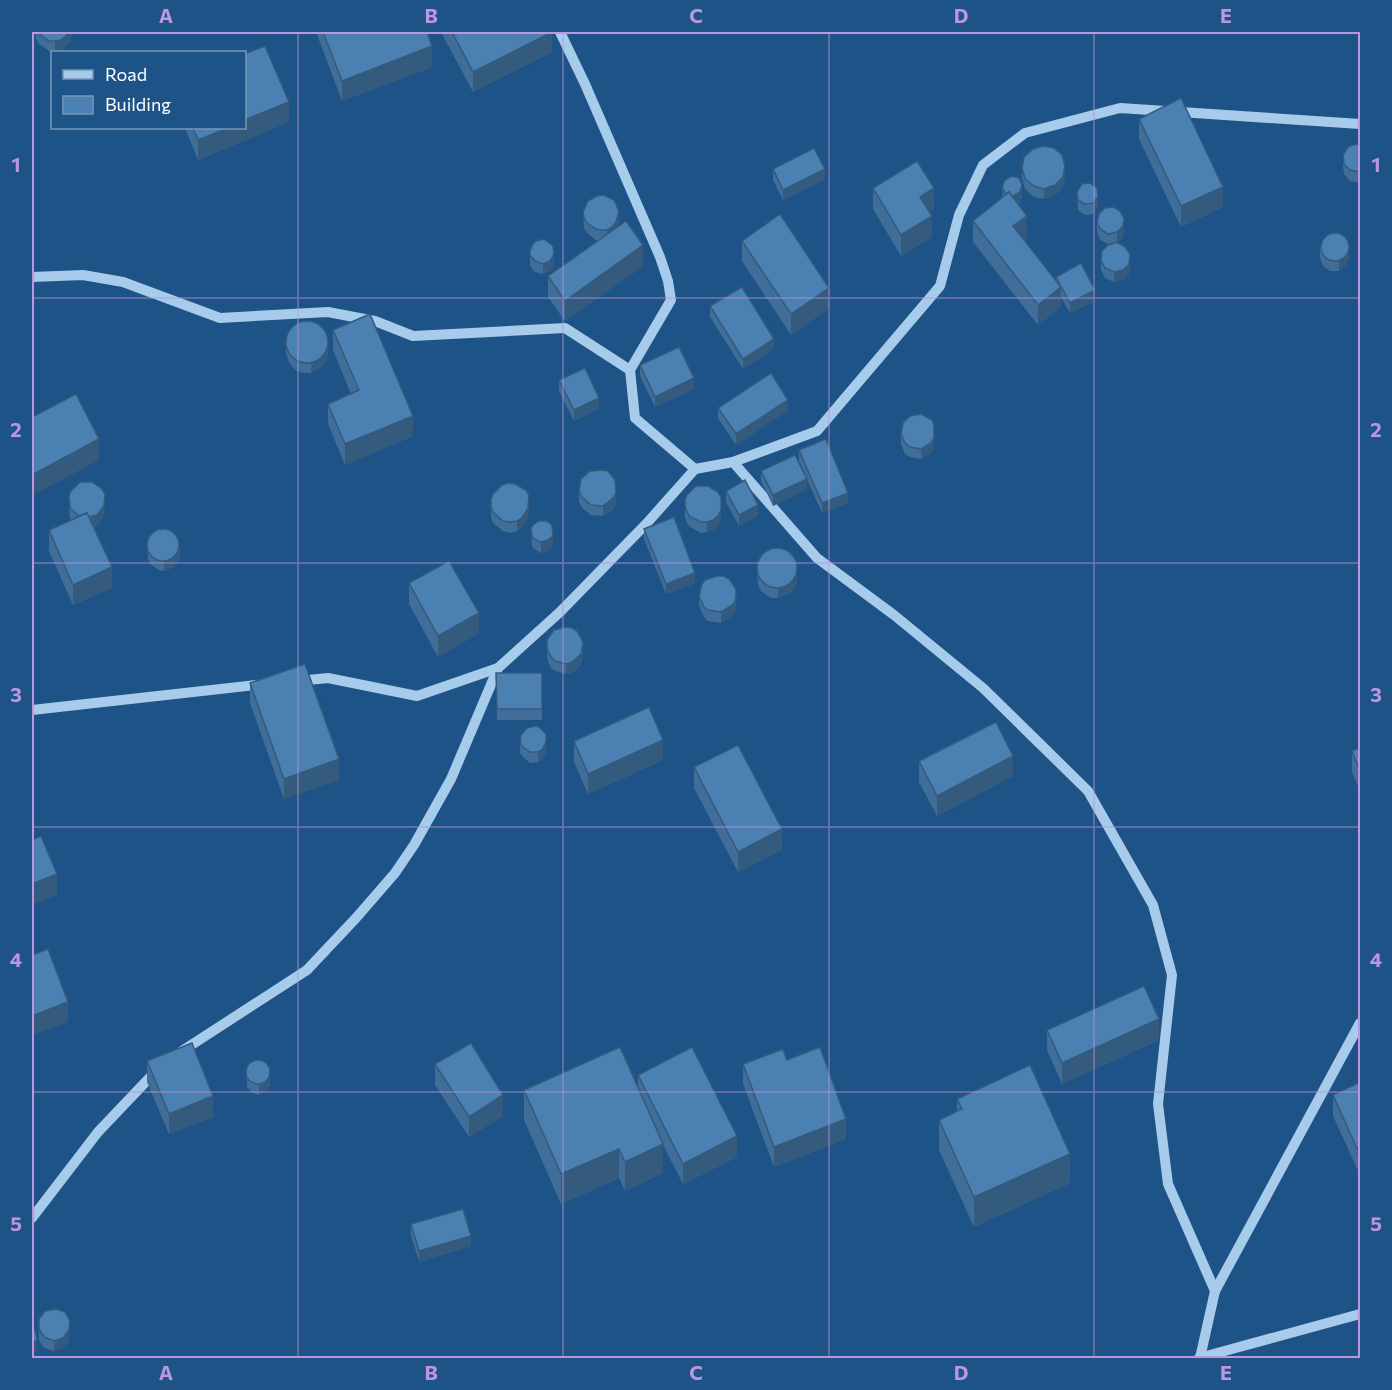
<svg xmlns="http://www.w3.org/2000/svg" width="1392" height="1390" font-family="Commissioner,sans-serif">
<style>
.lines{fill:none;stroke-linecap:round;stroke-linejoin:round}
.minor{stroke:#a7cbeb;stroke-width:10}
.wall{fill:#406e99}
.shaded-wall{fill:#345a7d}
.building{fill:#4a80b2;stroke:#345a7d;stroke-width:1.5}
.grid{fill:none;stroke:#bd96df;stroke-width:1.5;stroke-opacity:0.55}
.neatline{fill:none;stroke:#bd96df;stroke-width:2}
.grid-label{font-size:20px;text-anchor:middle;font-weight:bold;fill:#bd96df}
</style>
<rect width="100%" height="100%" fill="#1d5387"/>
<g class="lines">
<g class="minor">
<polyline points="560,32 585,84 660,257 668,281 671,300 630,370"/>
<polyline points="32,277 83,275 123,282 220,318 328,312 375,321 413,336 565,328 630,370 635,418 695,469"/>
<polyline points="733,462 817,431 940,286 959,215 983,165 1025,133 1120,108 1360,124"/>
<polyline points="298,681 328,678 417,696 498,668 560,612 647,523 695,469 733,462 817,558 894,615 983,688 1088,791 1153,905 1172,975 1158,1104 1168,1184 1215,1291"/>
<polyline points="32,710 265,684"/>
<polyline points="182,1051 307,970 356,918 395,873 414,845 451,779 498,668"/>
<polyline points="32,1218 98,1132 156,1071"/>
<polyline points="1199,1358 1360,1314"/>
<polyline points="1200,1358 1215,1291 1360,1023"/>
</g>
</g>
<g class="wall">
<polygon points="35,32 72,32 70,42 61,50 55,52 49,51 39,44 36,39"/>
<polygon points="316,32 427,32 432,67 342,101"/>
<polygon points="441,32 551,32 552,52 473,92"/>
<polygon points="1139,119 1223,207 1181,227 1139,139"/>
<polygon points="289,122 198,160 185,128 244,128"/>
<polygon points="1360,145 1359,183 1350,181 1344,174 1343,166 1343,155"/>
<polygon points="1022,168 1065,177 1063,187 1055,195 1044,199 1034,197 1025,189 1022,178"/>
<polygon points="773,169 825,179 783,200 773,180"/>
<polygon points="1002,187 1022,196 1020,203 1018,204 1027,236 1024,239 1056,281 1056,277 1095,301 1070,313 1061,297 1061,307 1038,325 973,242 973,221 1003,198"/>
<polygon points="873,188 934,209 929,212 932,237 901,256 873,209"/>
<polygon points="1077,192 1098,197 1098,207 1093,214 1085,215 1078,210"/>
<polygon points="583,212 619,222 618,226 643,266 565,321 548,297 548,276 598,240 596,240 587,233 584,228"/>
<polygon points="1097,222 1124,229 1123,237 1117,243 1130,265 1129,274 1123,280 1114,282 1105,278 1101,270 1101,260 1114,243 1108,244 1100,240 1097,232"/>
<polygon points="742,241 829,308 791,335 742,261"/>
<polygon points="1320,247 1349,258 1346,265 1339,271 1330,271 1323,266 1320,257"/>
<polygon points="530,251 554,265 550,271 543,274 535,272 530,266"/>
<polygon points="710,306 774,349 743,369 710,317"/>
<polygon points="333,330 413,436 345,465 328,424 328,404 351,394 333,350"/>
<polygon points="286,342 328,348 327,361 323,366 311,373 304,373 297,371 291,366 288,360 286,353"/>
<polygon points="640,365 694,389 655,407 640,376"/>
<polygon points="559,380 599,409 574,421 559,391"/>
<polygon points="718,408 788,410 736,445 718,418"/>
<polygon points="934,425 934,448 931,453 921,459 910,457 905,454 901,444 901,434"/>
<polygon points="799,450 848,503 822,513 799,461"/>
<polygon points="761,471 807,489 773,506 761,481"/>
<polygon points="579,491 616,503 613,509 603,516 591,515 582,508 579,502"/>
<polygon points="726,491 758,515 739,526 726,502"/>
<polygon points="529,495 528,518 522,528 517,531 510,533 503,531 493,523 491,517 491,500"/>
<polygon points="69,496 104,516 97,526 94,527 112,588 73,605 49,551 49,530 72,520 70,519 69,507"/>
<polygon points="685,500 721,508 721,521 718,526 713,530 707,532 701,533 690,527 687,523 685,517"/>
<polygon points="531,528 553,546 548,551 541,553 534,549 532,546"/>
<polygon points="644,529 695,583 666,594 644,539"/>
<polygon points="147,543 180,558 174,567 164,571 159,570 150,564 148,559"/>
<polygon points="757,568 797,582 794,589 790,593 778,598 771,598 761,591 758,585"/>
<polygon points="409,583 479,633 438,657 409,604"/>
<polygon points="699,596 736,606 735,612 731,617 721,623 708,621 704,617 699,606"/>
<polygon points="547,640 583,652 581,664 572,673 566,674 555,671 551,668 548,662 547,656"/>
<polygon points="496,673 542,673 542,720 497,720"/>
<polygon points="250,683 339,780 284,799 250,703"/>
<polygon points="574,741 663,760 588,794 574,762"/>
<polygon points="520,743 546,753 542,760 538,762 530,763 523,757 520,753"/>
<polygon points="1360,748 1360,791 1352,772 1352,751"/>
<polygon points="919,761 1013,776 937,816 919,782"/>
<polygon points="694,767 782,850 738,872 694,788"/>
<polygon points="1047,1030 1159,1040 1062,1084 1047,1050"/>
<polygon points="787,1060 846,1139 774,1167 743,1084 743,1064"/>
<polygon points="147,1061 213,1117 169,1134 147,1082"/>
<polygon points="435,1064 503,1116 469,1137 435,1085"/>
<polygon points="246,1069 270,1085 266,1091 259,1095 252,1093 247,1087"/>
<polygon points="638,1075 737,1157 683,1184 663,1145 663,1173 625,1191 619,1178 561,1204 524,1120 524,1090 638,1087"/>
<polygon points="1360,1082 1360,1175 1333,1116 1333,1095"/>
<polygon points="957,1099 1070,1183 974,1227 939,1150 939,1120 957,1111"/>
<polygon points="411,1224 471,1246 419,1262 411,1235"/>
<polygon points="39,1319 69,1341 63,1348 54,1351 44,1348 39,1340"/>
</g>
<g class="shaded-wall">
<polygon points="70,32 72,32 70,42 61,50 55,52 55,41"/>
<polygon points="552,32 552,52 473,92 473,72"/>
<polygon points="432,46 432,67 342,101 342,81"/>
<polygon points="289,102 289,122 198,160 198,140 228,128 244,128 244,120"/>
<polygon points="1065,166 1065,177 1063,187 1055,195 1044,199 1044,189"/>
<polygon points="825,169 825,179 783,200 783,190"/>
<polygon points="1360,171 1360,182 1359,183 1359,172"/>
<polygon points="1022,185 1022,196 1020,203 1013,206 1013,196"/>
<polygon points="1223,187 1223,207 1181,227 1181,206"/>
<polygon points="934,188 934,209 920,217 920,197"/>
<polygon points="1098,197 1098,207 1093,214 1093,203"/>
<polygon points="619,211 619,222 616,232 607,240 607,230"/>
<polygon points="932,216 932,237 901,256 901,235"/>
<polygon points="1027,216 1027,236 1013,247 1013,226"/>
<polygon points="1124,219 1124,229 1123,237 1117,243 1117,232"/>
<polygon points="643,245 643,266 565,321 565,301"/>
<polygon points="1349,247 1349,258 1346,265 1339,271 1339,261"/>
<polygon points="554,254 554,265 550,271 543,274 543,264"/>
<polygon points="1130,254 1129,274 1123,280 1114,282 1114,272"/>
<polygon points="1061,287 1061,307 1038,325 1038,305"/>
<polygon points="829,288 829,308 791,335 791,314"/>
<polygon points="1095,290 1095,301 1070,313 1070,303"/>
<polygon points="328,337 327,361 323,366 311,373 311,362"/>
<polygon points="774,339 774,349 743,369 743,359"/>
<polygon points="694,378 694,389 655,407 655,397"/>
<polygon points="599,398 599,409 574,421 574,410"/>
<polygon points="788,400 788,410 736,445 736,434"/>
<polygon points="413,416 413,436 345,465 345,444"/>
<polygon points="934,438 934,448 931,453 921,459 921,449"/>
<polygon points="99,439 99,460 32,496 32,475"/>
<polygon points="807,479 807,489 773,506 773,495"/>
<polygon points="616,493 616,503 613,509 603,516 603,506"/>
<polygon points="848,493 848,503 822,513 822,503"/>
<polygon points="105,494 104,516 97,526 91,528 91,518"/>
<polygon points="721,498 721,521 718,526 713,530 707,532 707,522"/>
<polygon points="758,505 758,515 739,526 739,515"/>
<polygon points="528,508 528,518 522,528 517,531 517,521"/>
<polygon points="553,536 553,546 548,551 541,553 541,542"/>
<polygon points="180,548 180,558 174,567 164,571 164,560"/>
<polygon points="112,567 112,588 73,605 73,585"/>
<polygon points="797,572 797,582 794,589 790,593 778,598 778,588"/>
<polygon points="695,573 695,583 666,594 666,584"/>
<polygon points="736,596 736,606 735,612 731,617 721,623 721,612"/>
<polygon points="479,613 479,633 438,657 438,636"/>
<polygon points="583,642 583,652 581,664 572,673 566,674 566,664"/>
<polygon points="663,740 663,760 588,794 588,774"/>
<polygon points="546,742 546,753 542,760 538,762 538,752"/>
<polygon points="1013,756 1013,776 937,816 937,796"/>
<polygon points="339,759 339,780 284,799 284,779"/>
<polygon points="782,829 782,850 738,872 738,852"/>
<polygon points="57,874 57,895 32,905 32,884"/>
<polygon points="68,1002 68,1022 32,1036 32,1016"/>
<polygon points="1159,1019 1159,1040 1062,1084 1062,1063"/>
<polygon points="270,1074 270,1085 266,1091 259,1095 259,1084"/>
<polygon points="503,1095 503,1116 469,1137 469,1117"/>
<polygon points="213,1096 213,1117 169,1134 169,1114"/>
<polygon points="846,1119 846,1139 774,1167 774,1147"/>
<polygon points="737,1136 737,1157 683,1184 683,1164"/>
<polygon points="663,1144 663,1173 625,1191 625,1162"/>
<polygon points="619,1149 619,1178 561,1204 561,1174"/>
<polygon points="1070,1154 1070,1183 974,1227 974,1197"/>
<polygon points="471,1236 471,1246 419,1262 419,1251"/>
<polygon points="70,1321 69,1341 63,1348 54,1351 54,1341"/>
<polygon points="37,1339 37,1349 32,1356 32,1346"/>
</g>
<g class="building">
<polygon points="38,32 70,32 61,40 55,41 49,41 39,34"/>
<polygon points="323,32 427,32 432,46 342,81"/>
<polygon points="452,32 552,32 473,72"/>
<polygon points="265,46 289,102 244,120 244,54"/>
<polygon points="1181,98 1223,187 1181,206 1139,119"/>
<polygon points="193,128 228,128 198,140"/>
<polygon points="1356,144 1360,145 1360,171 1359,172 1350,170 1344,164 1343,155 1348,147"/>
<polygon points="1043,146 1054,148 1062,155 1065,166 1063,177 1055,185 1044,189 1034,186 1025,179 1022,168 1024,157 1033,149"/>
<polygon points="814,148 825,169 783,190 773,169"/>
<polygon points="917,161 934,188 920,197 932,216 901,235 873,188"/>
<polygon points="1012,176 1019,178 1022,185 1020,192 1013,196 1011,195 1009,192 1006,194 1002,187 1005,180"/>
<polygon points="1090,183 1097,188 1098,197 1093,203 1085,204 1078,200 1077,192 1082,184"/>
<polygon points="1009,192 1027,216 1013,226 1061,287 1038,305 973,221"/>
<polygon points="603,195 614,200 619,211 616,222 612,227 607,230 601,230 596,229 587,223 584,218 583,212 588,201 597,196"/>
<polygon points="1113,207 1120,211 1124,219 1123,226 1117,232 1108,234 1100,229 1097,222 1099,214 1105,208"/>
<polygon points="780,214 829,288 791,314 742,241"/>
<polygon points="626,221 643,245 565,301 548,276"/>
<circle cx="1335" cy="247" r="14"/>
<polygon points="544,239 553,246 554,254 550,261 543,264 535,261 530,255 530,251 533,244 536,241"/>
<polygon points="1117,242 1125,247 1130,254 1129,264 1123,270 1114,272 1105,268 1101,260 1102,251 1108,245"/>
<polygon points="1081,263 1095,290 1070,303 1056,277"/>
<polygon points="742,287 774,339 743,359 710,306"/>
<polygon points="370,314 413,416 345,444 328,404 359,390 333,330"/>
<circle cx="307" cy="342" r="21"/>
<polygon points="679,347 694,378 655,397 640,365"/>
<polygon points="585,368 599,398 574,410 559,380"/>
<polygon points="771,373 788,400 736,434 718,408"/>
<polygon points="76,394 99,439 32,475 32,417"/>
<polygon points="921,414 932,420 934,425 934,438 931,443 921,449 910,447 905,443 901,434 903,423 910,416"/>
<polygon points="826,439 848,493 822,503 799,450"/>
<polygon points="795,455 807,479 773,495 761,471"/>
<polygon points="602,470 608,471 615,480 616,493 613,498 603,506 591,505 582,497 579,491 581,479 590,471"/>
<polygon points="745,480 758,505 739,515 726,491"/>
<polygon points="80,482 92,482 102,489 105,494 104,506 97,515 89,517 87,513 79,516 70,508 69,496 71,491"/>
<polygon points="509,483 515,484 526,490 529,495 528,508 522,518 517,521 510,522 503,521 493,512 491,507 491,500 493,494 502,485"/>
<polygon points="696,486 708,486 718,492 721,498 721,510 718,516 713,520 707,522 701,522 690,517 687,512 685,506 685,500 687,495"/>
<polygon points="87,513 112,567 73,585 49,530"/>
<polygon points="674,517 695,573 666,584 644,529"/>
<polygon points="539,521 546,521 552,525 553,536 548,540 541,542 538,541 534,539 532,536 531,528 533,525"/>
<circle cx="163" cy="545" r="16"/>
<circle cx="777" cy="568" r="20"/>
<polygon points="449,561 479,613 438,636 409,583"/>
<polygon points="717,576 723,576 729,579 736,589 736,596 735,602 731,606 721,612 708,610 704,607 699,596 702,584 705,580"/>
<polygon points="566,627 572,628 577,631 583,642 581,654 572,662 566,664 555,661 551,657 548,652 547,646 547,640 554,630"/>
<polygon points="305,664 339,759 284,779 250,683"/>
<polygon points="496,673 542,673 542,709 497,709"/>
<polygon points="649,707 663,740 588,774 574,741"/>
<polygon points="996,722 1013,756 937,796 919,761"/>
<polygon points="535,726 539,727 546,734 546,742 542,750 538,752 530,752 523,747 520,743 521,735 527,728"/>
<polygon points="738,745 782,829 738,852 694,767"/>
<polygon points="1360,748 1360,771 1352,751"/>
<polygon points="41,836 57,874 32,884 32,840"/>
<polygon points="48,949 68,1002 32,1016 32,955"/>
<polygon points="1144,986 1159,1019 1062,1063 1047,1030"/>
<polygon points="192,1043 213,1096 169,1114 147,1061"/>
<polygon points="471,1043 503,1095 469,1117 435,1064"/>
<polygon points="620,1047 663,1144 625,1162 619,1149 561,1174 524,1090"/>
<polygon points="692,1047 737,1136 683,1164 638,1075"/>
<polygon points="820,1047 846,1119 774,1147 743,1064 783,1049 787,1060"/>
<circle cx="258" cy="1072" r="12"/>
<polygon points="1030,1065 1070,1154 974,1197 939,1120 962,1109 957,1099"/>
<polygon points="1360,1082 1360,1155 1333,1095"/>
<polygon points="463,1209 471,1236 419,1251 411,1224"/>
<polygon points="56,1309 65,1312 70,1321 69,1330 63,1338 54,1341 44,1337 39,1329 39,1319 45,1311"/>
<polygon points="32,1328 35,1330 37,1339 32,1346"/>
</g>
<path class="grid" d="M298 32V1358M563 32V1358M829 32V1358M1094 32V1358M32 298H1360M32 563H1360M32 827H1360M32 1092H1360"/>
<rect width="1392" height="1390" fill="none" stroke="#1d5387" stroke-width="66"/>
<rect x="51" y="51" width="195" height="78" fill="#1d5387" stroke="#7798b7" stroke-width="1.5"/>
<rect x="63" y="70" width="30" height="9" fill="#a7cbeb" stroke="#7798b7" stroke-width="1.5"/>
<text x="105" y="81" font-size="18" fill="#ffffff">Road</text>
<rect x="63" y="96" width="30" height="18" fill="#4a80b2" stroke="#7798b7" stroke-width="1.5"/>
<text x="105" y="111" font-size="18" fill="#ffffff">Building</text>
<rect x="33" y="33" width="1326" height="1324" class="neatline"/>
<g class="grid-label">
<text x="166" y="23">A</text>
<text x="431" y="23">B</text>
<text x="696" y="23">C</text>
<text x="961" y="23">D</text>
<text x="1226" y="23">E</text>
<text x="16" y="172">1</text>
<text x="1376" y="172">1</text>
<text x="16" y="437">2</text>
<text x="1376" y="437">2</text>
<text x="16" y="702">3</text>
<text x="1376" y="702">3</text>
<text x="16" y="967">4</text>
<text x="1376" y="967">4</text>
<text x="16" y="1231">5</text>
<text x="1376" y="1231">5</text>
<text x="166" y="1380">A</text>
<text x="431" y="1380">B</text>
<text x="696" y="1380">C</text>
<text x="961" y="1380">D</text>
<text x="1226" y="1380">E</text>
</g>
</svg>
